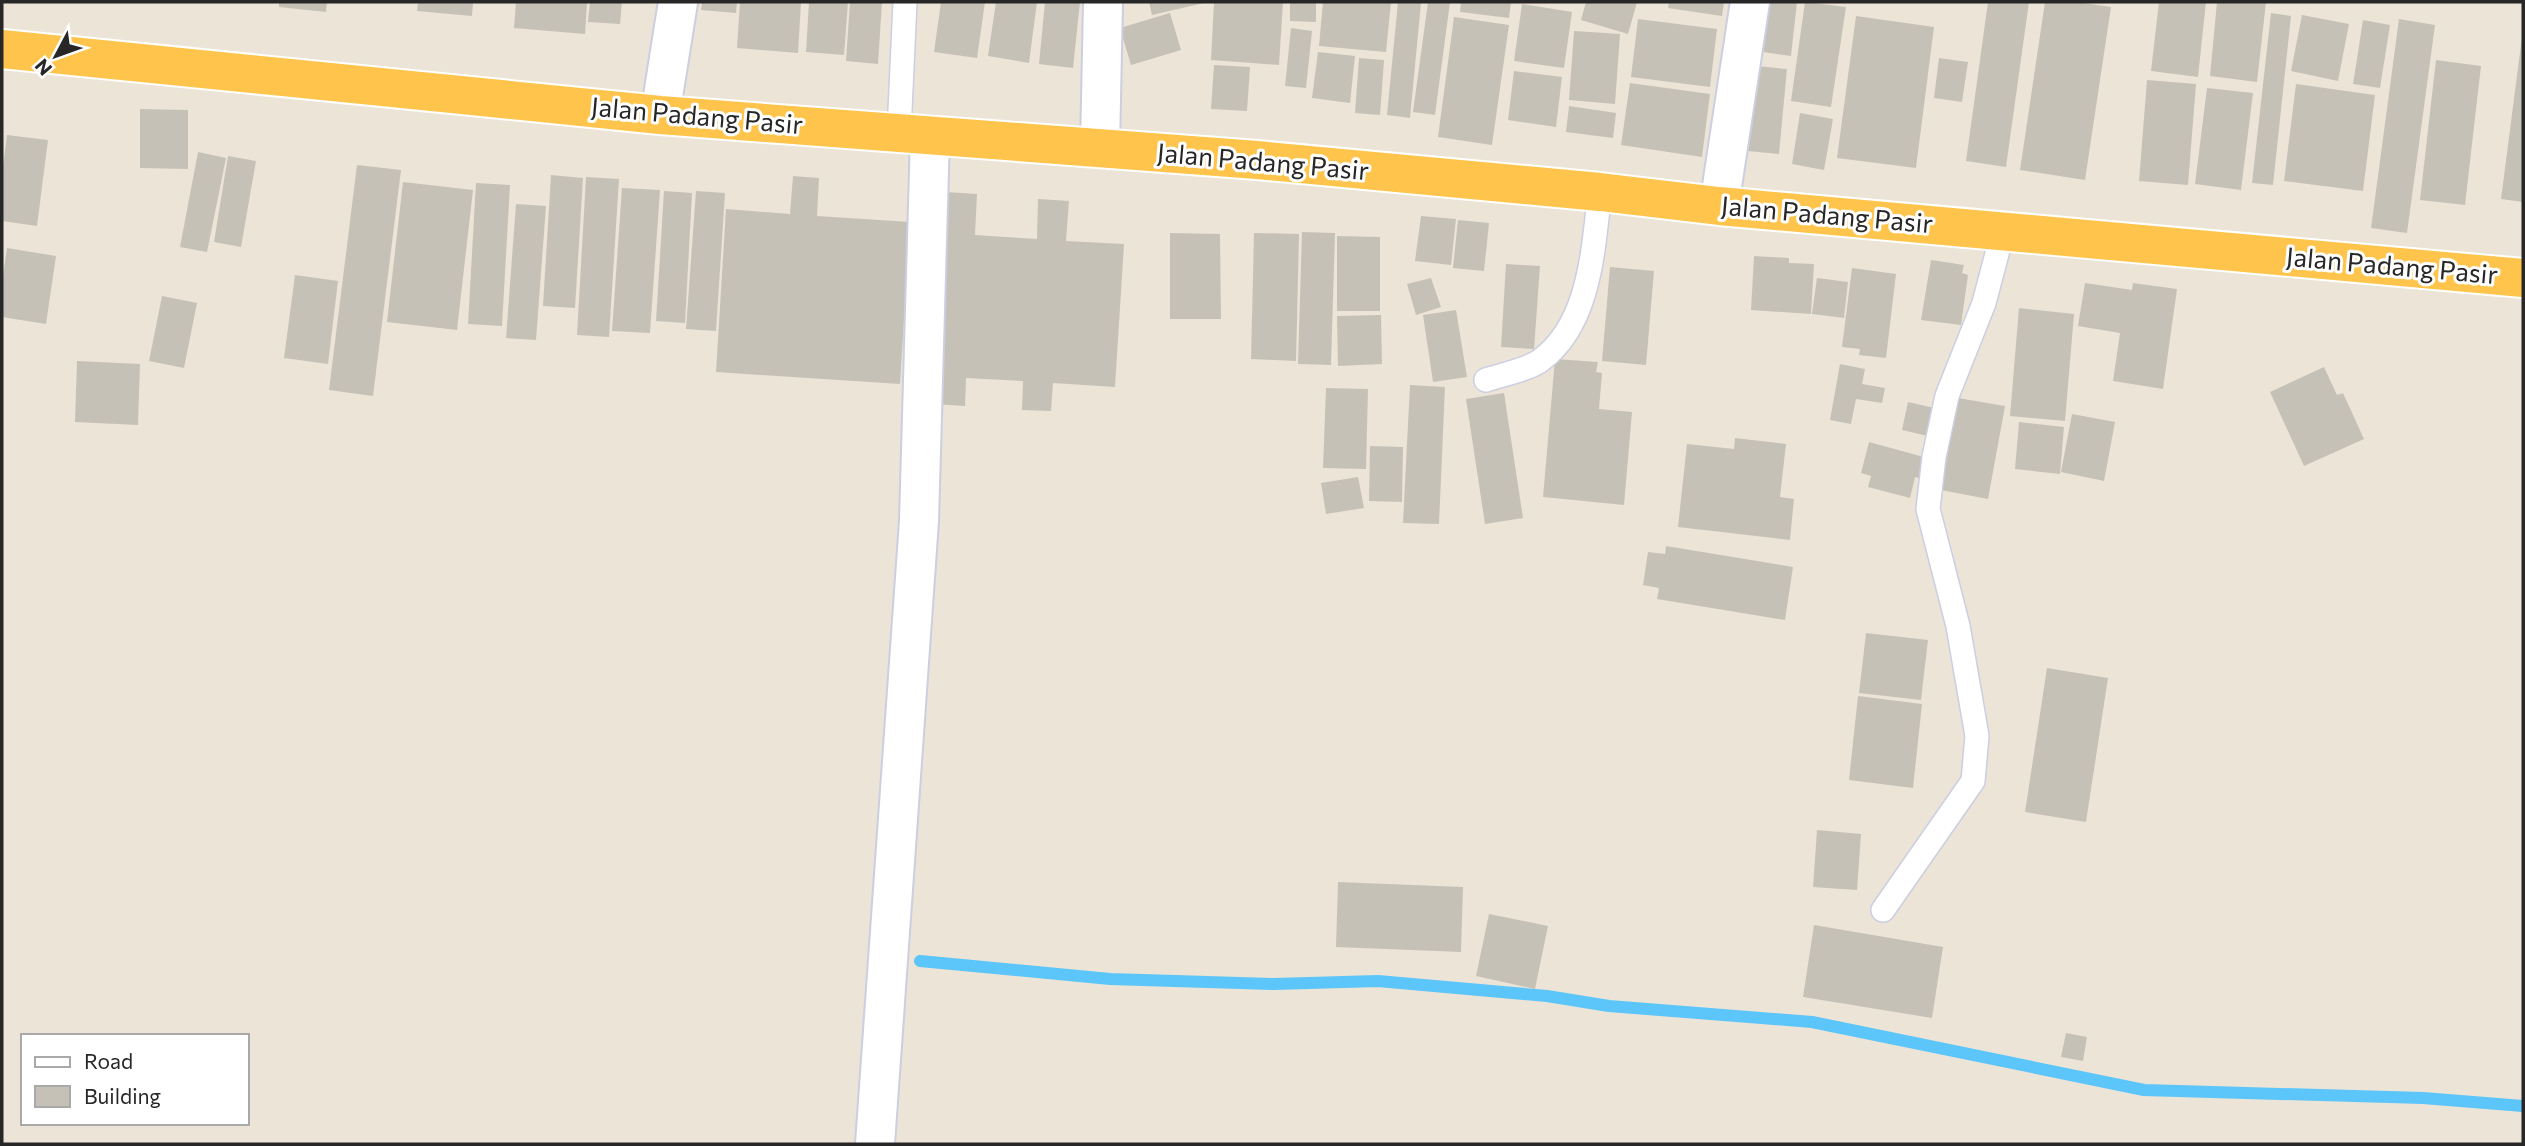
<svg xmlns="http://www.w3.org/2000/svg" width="2525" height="1146" font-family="Commissioner,sans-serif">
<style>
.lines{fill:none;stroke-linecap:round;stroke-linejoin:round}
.stream{stroke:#5cc5fa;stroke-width:12}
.building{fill:#c6c1b7}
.service-casing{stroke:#cccee2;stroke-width:26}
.minor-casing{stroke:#cccee2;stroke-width:42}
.trunk-casing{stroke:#fff;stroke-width:42}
.service{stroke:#fff;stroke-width:23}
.minor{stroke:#fff;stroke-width:38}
.trunk{stroke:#ffc44b;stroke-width:38}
.labels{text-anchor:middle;stroke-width:6;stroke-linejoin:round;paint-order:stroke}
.street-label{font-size:26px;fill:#272727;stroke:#fff}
</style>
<rect width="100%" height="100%" fill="#ece4d6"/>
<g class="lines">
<polyline class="stream" points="920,961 1110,979 1274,984 1378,981 1547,996 1609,1006 1812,1022 2144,1090 2423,1098 2523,1106"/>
</g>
<g class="building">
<polygon points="279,2 327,2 326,12 279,7"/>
<polygon points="418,2 473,2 472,16 417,11"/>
<polygon points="516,2 587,2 585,34 514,28"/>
<polygon points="590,2 622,2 620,24 588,22"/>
<polygon points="702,2 737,2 736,13 701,10"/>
<polygon points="740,2 801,2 798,53 737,48"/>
<polygon points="809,2 848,2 844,55 806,52"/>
<polygon points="850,2 882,2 878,64 846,61"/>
<polygon points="941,2 985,2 977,58 934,52"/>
<polygon points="996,2 1037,2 1029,63 988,56"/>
<polygon points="1045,2 1080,2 1073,68 1039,64"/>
<polygon points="1149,2 1204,2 1204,3 1152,15"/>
<polygon points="1214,2 1283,2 1279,65 1211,60"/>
<polygon points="1290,2 1316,2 1316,22 1290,21"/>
<polygon points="1323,2 1391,2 1386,52 1319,46"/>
<polygon points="1398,2 1421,3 1410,118 1387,115"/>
<polygon points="1428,2 1450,2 1435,115 1413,112"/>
<polygon points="1461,2 1511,2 1509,18 1460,12"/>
<polygon points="1586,2 1637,2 1628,34 1581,20"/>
<polygon points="1669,2 1724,2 1722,16 1668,8"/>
<polygon points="1755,2 1797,2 1791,56 1749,50"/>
<polygon points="1805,2 1846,7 1831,107 1791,101"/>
<polygon points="1988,2 2029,2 2006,167 1966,161"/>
<polygon points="2045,2 2077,2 2111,7 2085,180 2020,170"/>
<polygon points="2159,2 2206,2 2198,77 2151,71"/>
<polygon points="2217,2 2266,2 2257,82 2210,76"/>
<polygon points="1522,4 1572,12 1564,68 1514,61"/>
<polygon points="1170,13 1181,50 1131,65 1120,28"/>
<polygon points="2271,13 2291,16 2273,185 2252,183"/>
<polygon points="2302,15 2349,24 2338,81 2291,71"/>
<polygon points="1856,16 1934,27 1916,168 1837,158"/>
<polygon points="1454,17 1509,25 1492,145 1438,137"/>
<polygon points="1638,19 1717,29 1710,87 1631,77"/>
<polygon points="2399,19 2435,25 2407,233 2371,228"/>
<polygon points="2363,20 2390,25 2380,88 2353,84"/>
<polygon points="1291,28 1312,31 1306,88 1285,86"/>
<polygon points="1574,31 1620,34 1615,104 1569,100"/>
<polygon points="2522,37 2523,37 2523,202 2501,199"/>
<polygon points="1318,52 1355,56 1350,103 1312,98"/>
<polygon points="1359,58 1384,60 1380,115 1355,113"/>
<polygon points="1939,58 1968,62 1962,102 1934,98"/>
<polygon points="2436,60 2481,66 2465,205 2420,200"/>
<polygon points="1214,65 1250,67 1247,111 1211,109"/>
<polygon points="1745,65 1787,69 1779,154 1737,150"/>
<polygon points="1514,71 1562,77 1556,127 1508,120"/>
<polygon points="2147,80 2196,84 2188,185 2139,181"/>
<polygon points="1630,83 1710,94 1702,157 1621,145"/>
<polygon points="2296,84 2375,95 2363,191 2284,181"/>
<polygon points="2207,88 2253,93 2241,190 2195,184"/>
<polygon points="1569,106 1616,113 1613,138 1566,132"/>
<polygon points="140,109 188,110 188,169 140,168"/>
<polygon points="1800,113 1833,119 1824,170 1792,164"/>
<polygon points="7,135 48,140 37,226 2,221 2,175"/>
<polygon points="198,152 226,158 207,252 180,247"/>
<polygon points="228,156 256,161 241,247 214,242"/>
<polygon points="357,165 401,170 373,396 329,390"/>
<polygon points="551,175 583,178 575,308 543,306"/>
<polygon points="793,176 819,178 817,216 910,222 900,384 716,372 726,209 790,214"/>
<polygon points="586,177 619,179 609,337 577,335"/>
<polygon points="403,182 473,190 457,330 387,322"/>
<polygon points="476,183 510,185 502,326 468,324"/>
<polygon points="622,188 660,190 650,333 612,331"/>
<polygon points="664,191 692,193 685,323 656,321"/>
<polygon points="696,191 725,193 716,331 686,329"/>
<polygon points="946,192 977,194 975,235 1037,239 1038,199 1069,201 1066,241 1124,244 1115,387 1053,383 1051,411 1022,410 1023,381 966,378 965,406 933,404"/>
<polygon points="516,204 546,206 536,340 506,338"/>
<polygon points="1421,216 1456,219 1451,265 1415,261"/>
<polygon points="1458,220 1489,223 1484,271 1453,268"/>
<polygon points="1302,232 1335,233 1331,365 1298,364"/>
<polygon points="1170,233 1220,234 1221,319 1170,319"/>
<polygon points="1254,233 1299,234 1296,361 1251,359"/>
<polygon points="1337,236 1380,237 1380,311 1337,311"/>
<polygon points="7,248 56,256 46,324 2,317 2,283"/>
<polygon points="1754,256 1789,258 1789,263 1814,264 1811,314 1751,310"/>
<polygon points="1931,260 1964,265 1962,273 1968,275 1961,325 1921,320"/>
<polygon points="1506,264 1540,266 1534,349 1501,347"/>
<polygon points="1610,267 1654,271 1646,365 1602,361"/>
<polygon points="1852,268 1896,274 1886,358 1859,355 1860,349 1842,347"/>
<polygon points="295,275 338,281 328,364 284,358"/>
<polygon points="1431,278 1441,307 1416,315 1407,284"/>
<polygon points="1817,278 1848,282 1844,318 1812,314"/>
<polygon points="2085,283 2132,290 2133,283 2177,289 2163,389 2113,381 2120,333 2078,326"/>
<polygon points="162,296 197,303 184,368 149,361"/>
<polygon points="2019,308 2074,314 2065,421 2010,416"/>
<polygon points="1456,310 1467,377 1433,382 1423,315"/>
<polygon points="1381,315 1382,364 1338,366 1337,316"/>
<polygon points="1555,359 1598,362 1596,372 1602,373 1599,409 1632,412 1624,505 1543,497"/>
<polygon points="77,361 140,364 138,425 75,422"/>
<polygon points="1840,364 1865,369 1862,384 1885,388 1882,403 1856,399 1851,424 1830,420"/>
<polygon points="2324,367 2337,395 2343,393 2364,439 2304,466 2270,392"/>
<polygon points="1410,385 1445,387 1439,524 1403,523"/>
<polygon points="1326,388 1368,389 1366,469 1323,468"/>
<polygon points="1504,393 1523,518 1485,524 1466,399"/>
<polygon points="1958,398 2005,406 1988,499 1941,490"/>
<polygon points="1908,402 1939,409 1932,437 1902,430"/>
<polygon points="2072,414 2115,422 2104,481 2061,472"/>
<polygon points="2019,422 2064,427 2060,474 2015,469"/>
<polygon points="1735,438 1786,444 1780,497 1794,499 1790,540 1678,527 1687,444 1734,449"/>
<polygon points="1869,442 1931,459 1925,480 1915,477 1910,498 1868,487 1871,476 1861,473"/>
<polygon points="1370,446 1403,447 1402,502 1369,501"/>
<polygon points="1358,477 1364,508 1326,514 1321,483"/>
<polygon points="1666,546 1793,567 1785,620 1657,599 1659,588 1643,585 1648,552 1665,554"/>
<polygon points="1866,633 1928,640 1921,700 1859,693"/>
<polygon points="2047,668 2108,678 2086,822 2025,812"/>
<polygon points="1858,696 1922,704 1913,788 1849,780"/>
<polygon points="1817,830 1861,834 1857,890 1813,887"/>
<polygon points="1338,882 1463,887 1461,952 1336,947"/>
<polygon points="1489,914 1548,926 1535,989 1476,976"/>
<polygon points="1814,925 1943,947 1932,1018 1803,997"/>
<polygon points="2066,1033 2087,1037 2083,1061 2061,1057"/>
</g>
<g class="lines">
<g class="service-casing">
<g id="service">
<polyline points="899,132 905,2"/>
<path d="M1486 380C1501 375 1530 369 1541 360 1591 323 1593 247 1600 192"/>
<polyline points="1883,910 1973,781 1977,736 1958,626 1928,509 1934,457 1947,396 1984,303 2003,231"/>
</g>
</g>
<g class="minor-casing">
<g id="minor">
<polyline points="660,115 678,2"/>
<polyline points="1100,148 1103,2"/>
<polyline points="1719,206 1750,2"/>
<polyline points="875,1144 919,521 930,135"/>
</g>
</g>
<g class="trunk-casing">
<polyline id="trunk" points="2,49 660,115 1257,160 1600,192 1719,206 2523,278"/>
</g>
<use href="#service" class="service"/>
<use href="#minor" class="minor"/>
<use href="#trunk" class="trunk"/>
</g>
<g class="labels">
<g class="street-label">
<text transform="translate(697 116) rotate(5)" y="9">Jalan Padang Pasir</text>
<text transform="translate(1263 162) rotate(5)" y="9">Jalan Padang Pasir</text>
<text transform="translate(1827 215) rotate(5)" y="9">Jalan Padang Pasir</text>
<text transform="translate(2392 266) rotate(5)" y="9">Jalan Padang Pasir</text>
</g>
</g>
<rect width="2525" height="1146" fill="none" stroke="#272727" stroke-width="7"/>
<rect x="21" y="1034" width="228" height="91" fill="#ffffff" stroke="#a9a9a9" stroke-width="2"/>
<rect x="35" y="1057" width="35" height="10" fill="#ffffff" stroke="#a9a9a9" stroke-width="2"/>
<text x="84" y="1069" font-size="21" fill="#272727">Road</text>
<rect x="35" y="1086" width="35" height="21" fill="#c6c1b7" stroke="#a9a9a9" stroke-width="2"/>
<text x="84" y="1104" font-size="21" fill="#272727">Building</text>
<g transform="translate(56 56) rotate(229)" stroke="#ffffff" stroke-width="5" paint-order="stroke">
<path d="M0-5L12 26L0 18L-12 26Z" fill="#272727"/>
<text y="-10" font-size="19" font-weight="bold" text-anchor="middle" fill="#272727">N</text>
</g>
</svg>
